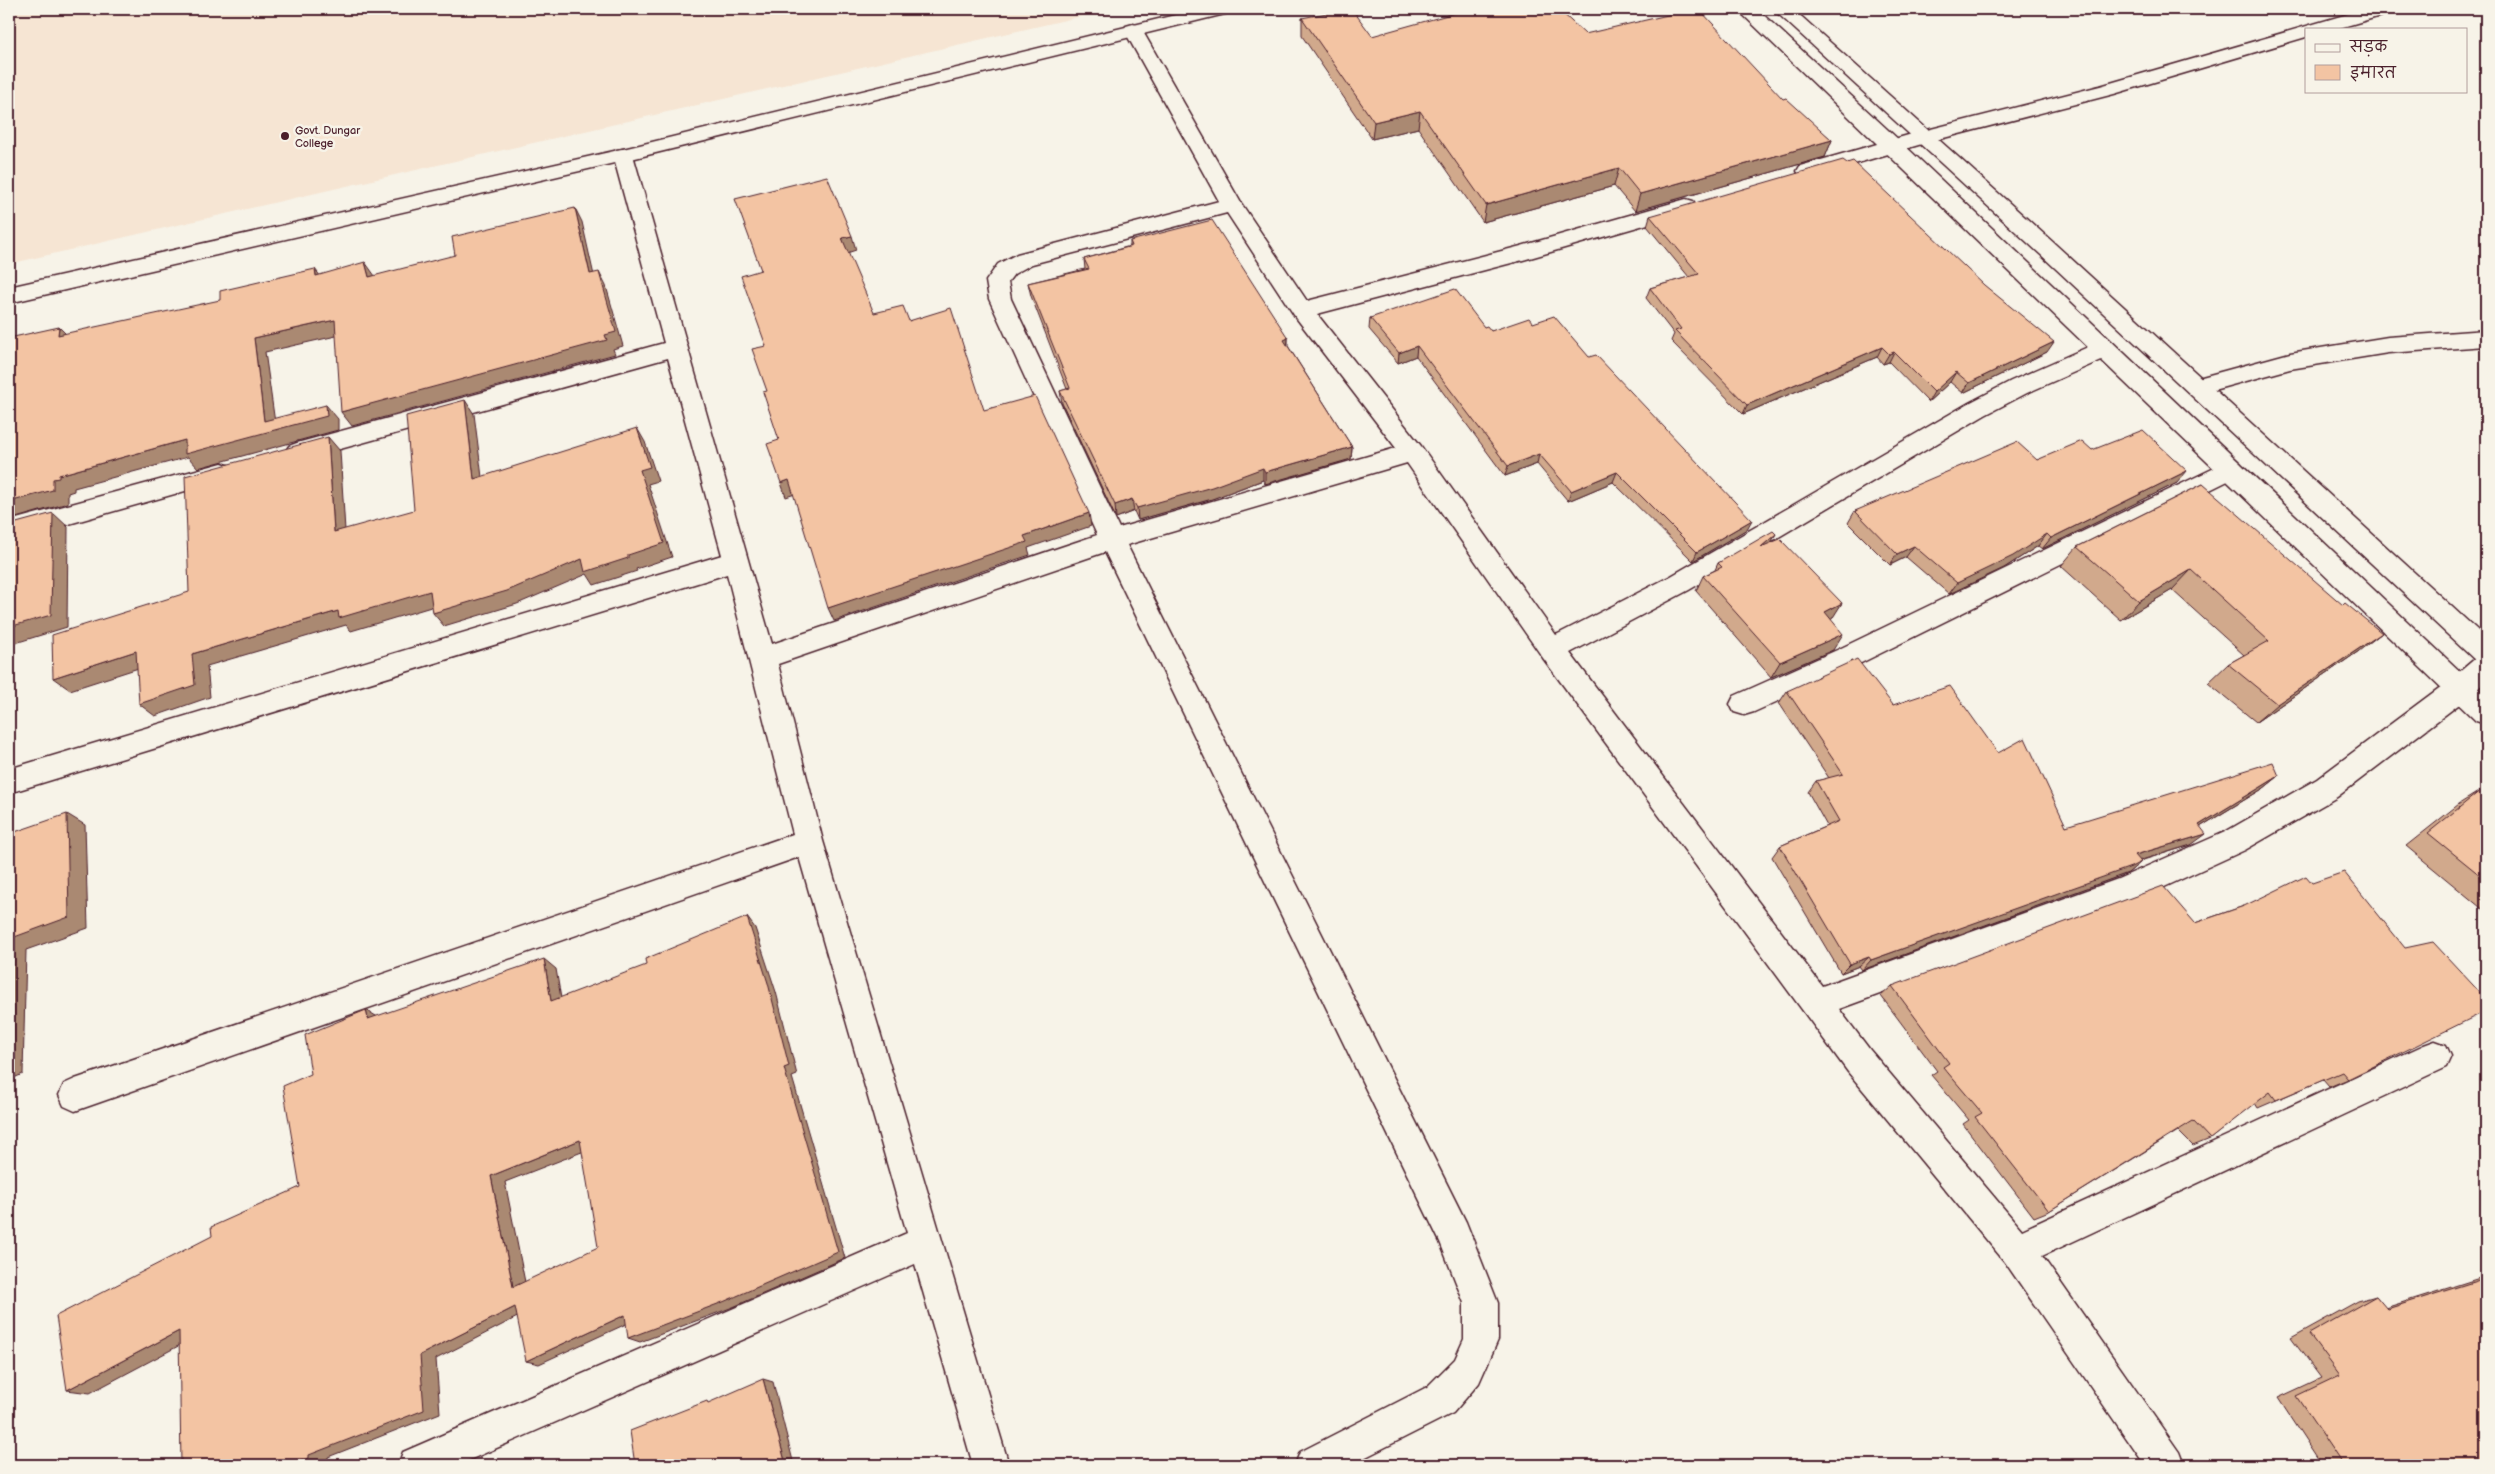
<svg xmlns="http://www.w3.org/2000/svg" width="2495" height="1474" font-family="'Balsamiq Sans','Playpen Sans Deva',sans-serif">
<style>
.built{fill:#f6e5d3}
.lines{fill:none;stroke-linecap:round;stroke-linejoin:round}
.street-casing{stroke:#4a1f2b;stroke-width:3}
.secondary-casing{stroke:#4a1f2b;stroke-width:3}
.street{fill:#f7f3e8;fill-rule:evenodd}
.secondary{fill:#f7f3e8;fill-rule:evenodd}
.wall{fill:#d1a98c;stroke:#4a1f2b}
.shaded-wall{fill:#aa8972;stroke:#4a1f2b}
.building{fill:#f3c4a3;stroke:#4a1f2b;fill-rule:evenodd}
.poi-dot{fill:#4a1f2b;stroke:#f7f3e8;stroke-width:2}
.labels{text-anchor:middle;stroke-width:5;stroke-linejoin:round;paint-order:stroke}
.far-poi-label{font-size:11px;fill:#4a1f2b;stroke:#f7f3e8;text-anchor:start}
</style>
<rect width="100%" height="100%" fill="#f7f3e8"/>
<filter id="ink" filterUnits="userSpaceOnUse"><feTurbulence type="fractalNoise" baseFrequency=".02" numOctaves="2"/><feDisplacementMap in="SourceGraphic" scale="10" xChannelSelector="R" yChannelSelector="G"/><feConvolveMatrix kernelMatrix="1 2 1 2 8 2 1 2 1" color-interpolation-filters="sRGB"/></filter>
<g filter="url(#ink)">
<polygon class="built" points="9,9 1113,9 9,264"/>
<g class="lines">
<g class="street-casing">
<g id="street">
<polygon points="2365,9 2393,9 2391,13 2336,29 2306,29 2306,37 2114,94 1932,141 1814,176 1807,178 1800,176 1797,171 1800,166 1919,132 2100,86"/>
<path d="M1133 24 1140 26 1142 30 1241 203 1307 301 1521 246 1686 199 1693 201 1697 206 1693 211 1523 260 1317 314 1421 446 1556 635 1671 576 1969 403 2011 381 2097 343 2105 341 2113 343 2116 349 2113 355 2027 393 1985 415 1689 590 1570 653 1822 986 2118 879 2225 832 2317 779 2450 680 2477 657 2486 654V681L2470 696 2337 797 2245 850 2136 900 1839 1009 1870 1050 2022 1230 2424 1045 2435 1041 2446 1045 2451 1056 2446 1067 2042 1256 2179 1452 2184 1465H2145L2005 1262 1848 1072 1543 658 1407 463 1127 545 1466 1222 1498 1303V1340L1479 1383 1453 1413 1350 1465H1295L1300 1452 1427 1387 1455 1359 1464 1339V1303L1440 1242 1105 552 778 664 823 841 1009 1465H973L915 1264 458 1465H398L403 1452 907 1233 799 857 75 1111 64 1106 59 1095 64 1084 75 1079 793 834 727 574 9 793V769L722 555 668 358 297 461 289 458 285 452 289 446 297 443 664 343 613 155 616 150 623 149 630 150 633 155 772 644 1097 535 989 299 986 281 998 264 1017 254 1219 201 1124 30 1126 26ZM1227 213 1294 315 1396 448 1119 528 1011 299 1008 282 1014 274 1032 264Z"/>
<polygon points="2486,330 2486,346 2388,353 2290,369 2199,394 2191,392 2187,386 2191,380 2290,353 2388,337"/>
<polygon points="2231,460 2240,463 2243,469 2240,475 1855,666 1754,712 1744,715 1734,712 1730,704 1734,696 1837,650"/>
<polygon points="222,463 231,466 234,472 231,478 9,541 9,521"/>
</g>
</g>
<g class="secondary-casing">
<g id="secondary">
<polygon points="1200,9 1231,9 1229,13 623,161 9,303 9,287 623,149"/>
<polygon points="1737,9 1757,9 1900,141 2486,696 2486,724 2476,721"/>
<polygon points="1773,9 1793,9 2055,244 2486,638 2486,665 2477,662 2040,254"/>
</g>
</g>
<use href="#street" class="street"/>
<use href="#secondary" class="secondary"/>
</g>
<g class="wall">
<polygon points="1302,18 1372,36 1585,34 1783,99 1832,140 1825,157 1635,211 1614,186 1483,222 1418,128 1372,139 1302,36"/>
<polygon points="1650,216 2047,352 1963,393 1950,382 1928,402 1889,362 1883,364 1877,357 1743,414 1671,341 1674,334 1646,298 1650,288 1689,277 1647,226"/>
<polygon points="1130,241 1288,338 1288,346 1352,447 1351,459 1265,484 1263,480 1212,499 1138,520 1134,511 1116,518 1062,403 1060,391 1067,389 1031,296 1028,283 1085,269 1084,259 1130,246"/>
<polygon points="1370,318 1484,327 1491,331 1533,323 1589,357 1747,529 1693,561 1613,482 1568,501 1537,464 1505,476 1416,356 1398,363 1369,329"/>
<polygon points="2092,450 2177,483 2042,549 2038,546 2004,568 1949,594 1906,557 1890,565 1848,523 1855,511 2037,460"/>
<polygon points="2203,484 2359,651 2256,722 2208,683 2228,664 2244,655 2172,590 2121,620 2061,566 2077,547"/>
<polygon points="1771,543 1842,603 1831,619 1833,650 1771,677 1696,591 1703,576 1715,570 1718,563"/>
<polygon points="1787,691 1893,705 1998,753 2066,826 2279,776 2264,788 2200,827 2191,845 2140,861 2141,862 2128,873 2117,877 1862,970 1859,966 1841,973 1772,857 1780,846 1827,826 1808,792 1816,781 1829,778 1779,703"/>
<polygon points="2486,787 2486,912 2406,846 2459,804"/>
<polygon points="2244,906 2348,1079 2329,1087 2323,1080 2258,1108 2255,1103 2210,1139 2193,1146 2178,1131 2049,1211 2034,1217 1963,1124 1969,1120 1931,1075 1937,1071 1881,996 1892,986 2195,923"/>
<polygon points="2486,1276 2486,1465 2322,1465 2278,1398 2321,1378 2291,1338 2358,1301 2376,1296 2385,1308"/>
</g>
<g class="shaded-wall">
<polygon points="1420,111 1418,128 1372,139 1374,122"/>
<polygon points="1832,140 1825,157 1635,211 1640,194"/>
<polygon points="1619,168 1614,186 1483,222 1486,205"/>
<polygon points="575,208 582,222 597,289 590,274"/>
<polygon points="852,236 856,250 847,253 842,238"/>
<polygon points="365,262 375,276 369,277"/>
<polygon points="315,269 326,284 316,276"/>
<polygon points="599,272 606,286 623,346 613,349 615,354 352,426 341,412 605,335"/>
<polygon points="335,320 345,334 265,352 276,430 326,405 338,419 338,430 198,468 188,457 74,488 74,491 68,493 68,503 9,520 9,502 53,479 59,475 185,440 264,421 254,338"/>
<polygon points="59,327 73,341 58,335"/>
<polygon points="1288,338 1287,351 1284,340"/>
<polygon points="2054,342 2047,352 1963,393 1969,383"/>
<polygon points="1417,346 1416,356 1398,363 1399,353"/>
<polygon points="1882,347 1877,357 1743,414 1747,405"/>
<polygon points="1894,352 1889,362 1883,364 1889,354"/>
<polygon points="1956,372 1950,382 1928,402 1934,392"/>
<polygon points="465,400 474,414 484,493 474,479"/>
<polygon points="637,428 645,442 658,481 648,484 672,557 636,569 637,571 594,585 587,574 517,604 444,626 433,613 582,559 628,555 640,470"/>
<polygon points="328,437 340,451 346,546 334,532"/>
<polygon points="1352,447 1351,459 1265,484 1265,472"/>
<polygon points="1539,454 1537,464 1505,476 1508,466"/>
<polygon points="1263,468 1263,480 1212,499 1138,520 1137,508"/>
<polygon points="2187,471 2177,483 2042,549 2051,538"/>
<polygon points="1617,472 1613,482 1568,501 1571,491"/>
<polygon points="789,480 795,494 786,497 781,483"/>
<polygon points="1132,499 1134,511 1116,518 1115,505"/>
<polygon points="53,513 68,527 67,627 9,645 9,627"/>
<polygon points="1089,513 1091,526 1028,548 1030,555 834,621 828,608 1024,536"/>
<polygon points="1752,520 1747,529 1693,561 1697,552"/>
<polygon points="1776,534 1767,550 1761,547"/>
<polygon points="2047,534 2038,546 2004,568 1949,594 1957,583"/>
<polygon points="1914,546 1906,557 1890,565 1897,554"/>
<polygon points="2191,570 2172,590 2121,620 2139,601"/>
<polygon points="430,591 441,604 351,631 346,625 207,666 210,697 155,716 139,704 192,654 338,611"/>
<polygon points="1842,603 1832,619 1815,627 1825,612"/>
<polygon points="2382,633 2359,651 2256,722 2277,704"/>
<polygon points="1843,634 1833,650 1771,677 1780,662"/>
<polygon points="136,651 151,664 70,690 53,678"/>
<polygon points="2279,776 2264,788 2185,836 2199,825"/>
<polygon points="67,814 85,825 88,928 26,950 23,1074 9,1080 9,939"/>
<polygon points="2206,834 2191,845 2122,866 2135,855"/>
<polygon points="2141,862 2128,873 2117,877 1862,970 1871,960"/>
<polygon points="747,917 755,928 776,992 797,1075 792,1077 845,1258 733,1307 640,1342 628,1338 784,1068"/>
<polygon points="1869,957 1859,966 1841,973 1850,964"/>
<polygon points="544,959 556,969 563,1010 551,1001"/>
<polygon points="366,1010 381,1019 368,1019"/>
<polygon points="580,1140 592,1148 505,1182 527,1292 513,1287 491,1176"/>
<polygon points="515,1307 529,1311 436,1359 440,1413 328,1457 328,1459 314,1465 291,1465 420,1355"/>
<polygon points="625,1315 637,1319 539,1364 526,1361"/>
<polygon points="179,1331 199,1335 90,1393 67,1390"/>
<polygon points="763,1379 773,1382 794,1465 786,1465"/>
<polygon points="65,1463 88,1465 65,1465"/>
</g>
<g class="building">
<polygon points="1346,9 1352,9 1372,36 1469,9 1558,9 1585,34 1694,9 1699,9 1783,99 1786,98 1832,140 1640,194 1619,168 1486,205 1420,111 1374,122 1302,18"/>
<polygon points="1843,160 1847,163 1853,161 1984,285 2054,342 1969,383 1956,372 1934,392 1894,352 1889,354 1882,347 1747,405 1675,331 1681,329 1650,288 1699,274 1650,216"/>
<polygon points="827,176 852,236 842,238 874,313 903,306 909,321 951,308 984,410 1035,396 1089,513 1024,536 1027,542 828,608 789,480 781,483 767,444 779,440 763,392 767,391 752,349 766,346 741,276 761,270 735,199"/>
<polygon points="575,208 590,274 599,272 616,332 605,335 607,340 341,412 335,320 254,338 264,421 326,405 327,416 185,454 185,440 59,475 59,478 53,479 53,490 9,502 9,338 59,327 58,335 220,300 220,291 315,269 316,276 365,262 369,277 455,255 452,237"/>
<polygon points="1212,220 1288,338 1284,340 1352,447 1265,472 1263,468 1212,487 1137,508 1132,499 1115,505 1060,391 1070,388 1028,283 1089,269 1084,259 1132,246 1130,241"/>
<polygon points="1455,289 1484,327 1487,326 1491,331 1529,318 1533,323 1554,316 1589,357 1596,355 1752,520 1697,552 1617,472 1571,491 1539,454 1508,466 1417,346 1399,353 1370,318"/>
<polygon points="465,400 474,479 637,428 650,467 640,470 664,543 628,555 628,558 585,572 582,559 507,591 433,613 430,591 339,618 338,611 192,654 195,685 139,704 136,651 53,678 52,635 189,592 185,476 328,437 334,532 414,510 406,416"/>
<polygon points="2143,430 2187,471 2051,538 2047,534 2013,556 1957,583 1914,546 1897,554 1855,511 2017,442 2037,460 2082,441 2092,450"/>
<polygon points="2203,484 2343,605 2345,603 2382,633 2277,704 2228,664 2269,641 2191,570 2139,601 2077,547"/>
<polygon points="53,513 51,615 9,627 9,525"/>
<polygon points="1773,531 1776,534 1761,547 1780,539 1842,603 1825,612 1843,634 1780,662 1703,576 1722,567 1718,563"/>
<polygon points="1857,659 1893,705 1950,686 1998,753 2025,738 2066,826 2273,762 2279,776 2199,825 2206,834 2135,855 2141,862 2131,867 1871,960 1869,957 1850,964 1780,846 1839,821 1816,781 1843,774 1787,691"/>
<polygon points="2486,787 2486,880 2428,833 2481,790"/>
<polygon points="67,814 69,917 9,939 9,834"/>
<polygon points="2344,872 2405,948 2433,942 2486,999 2486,1011 2348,1079 2342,1072 2276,1100 2270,1092 2210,1139 2193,1121 2049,1211 1975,1117 1982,1113 1943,1067 1949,1063 1892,986 2163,886 2195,923 2244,906 2306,876 2312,883"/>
<path d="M747 917 768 983 789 1066 784 1068 838 1252 723 1302 628 1338 625 1315 526 1361 515 1307 420 1355 424 1410 309 1455V1458L291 1465H181L179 1331 67 1390 56 1316 212 1236 211 1227 300 1187 283 1086 311 1074 305 1035 366 1010 368 1019 544 959 551 1001 646 965 645 959ZM580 1140 598 1247 513 1287 491 1176Z"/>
<polygon points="2486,1278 2486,1465 2338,1465 2342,1464 2296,1396 2340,1375 2309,1334 2376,1296 2387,1309"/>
<polygon points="763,1379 786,1465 635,1465 630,1431 707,1401 708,1403"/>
</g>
</g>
<circle class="poi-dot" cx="285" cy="136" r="5"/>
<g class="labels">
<g class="far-poi-label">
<text x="295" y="134">Govt. Dungar<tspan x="295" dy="13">College</tspan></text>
</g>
</g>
<rect width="2495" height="1474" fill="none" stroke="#f7f3e8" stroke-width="30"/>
<rect x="15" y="15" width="2465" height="1444" fill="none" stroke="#4a1f2b" stroke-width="2" filter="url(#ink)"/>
<rect x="2305" y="28" width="162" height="65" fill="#f7f3e8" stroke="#b29e9c"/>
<rect x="2315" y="44" width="25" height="8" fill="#f7f3e8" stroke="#b29e9c"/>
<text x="2350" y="52" font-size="15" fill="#4a1f2b">सड़क</text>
<rect x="2315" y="65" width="25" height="15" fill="#f3c4a3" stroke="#b29e9c"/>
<text x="2350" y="78" font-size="15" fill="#4a1f2b">इमारत</text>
</svg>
